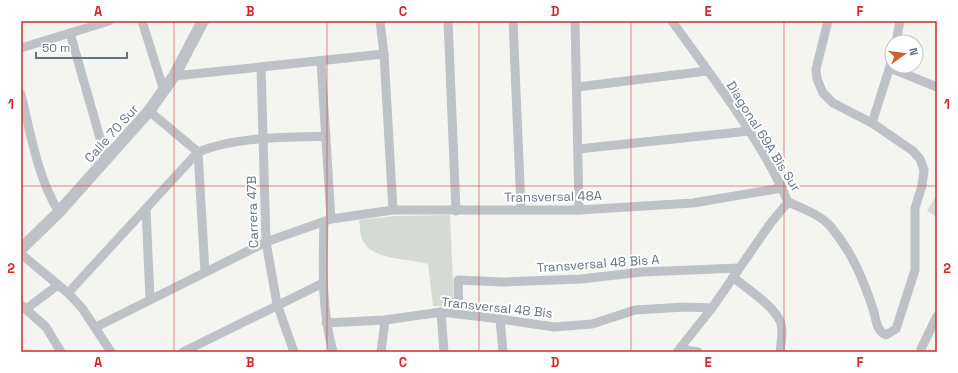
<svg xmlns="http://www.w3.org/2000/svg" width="958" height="373" font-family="'Space Grotesk',sans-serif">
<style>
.green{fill:#d5dbd3}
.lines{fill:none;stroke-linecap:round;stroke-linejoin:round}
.minor{stroke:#bec1c5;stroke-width:9}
.tertiary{stroke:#bec1c5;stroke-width:12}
.grid{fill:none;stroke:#d62828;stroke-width:1;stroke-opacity:0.55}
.labels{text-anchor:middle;stroke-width:4;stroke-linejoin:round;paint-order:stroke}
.street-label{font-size:13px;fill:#667380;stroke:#fff}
.neatline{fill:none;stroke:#d62828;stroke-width:1.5}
.grid-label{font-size:13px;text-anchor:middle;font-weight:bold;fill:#d62828}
</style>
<rect width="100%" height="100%" fill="#f4f5f1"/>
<g class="green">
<polygon points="936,196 937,197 937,217 927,211"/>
<path d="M450 215 454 306H433L428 264C408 258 367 261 361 236 360 231 360 225 359 220L395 216Z"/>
</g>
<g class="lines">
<g class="minor">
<polyline points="142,21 164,91"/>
<polyline points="380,21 384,54 393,210"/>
<polyline points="448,21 456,211"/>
<polyline points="513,21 521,209"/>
<polyline points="575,21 579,210"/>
<path d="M672 21C711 76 762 140 788 202 802 208 821 215 831 227 852 252 864 281 874 312 876 321 877 331 886 335L896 329 915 270V208L922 186 924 170 920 159 913 151 872 123 833 103 823 93 817 79 816 69 828 21"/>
<polyline points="70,33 106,159"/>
<polyline points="896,42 900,21"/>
<polyline points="21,48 109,21"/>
<polyline points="321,62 331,219"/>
<polyline points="261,67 266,242 277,304 294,352"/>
<polyline points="890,68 937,87"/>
<polyline points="174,76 384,54"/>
<polyline points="577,87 707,71"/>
<path d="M21 94C30 132 38 179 59 212"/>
<polyline points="149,111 198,152 205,272"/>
<polyline points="872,123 892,60"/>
<polyline points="578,149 749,131"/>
<polyline points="146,209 150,299"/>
<path d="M324 222C323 266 321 308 333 352"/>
<polyline points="21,254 68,293 82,308 111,352"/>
<path d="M733 277C746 288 773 305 780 321 784 330 781 342 780 352"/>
<path d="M68 293 198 152C239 136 283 138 326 136"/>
<polyline points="21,305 46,327 61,352"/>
<polyline points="26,309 58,285"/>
<polyline points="441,312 444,352"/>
<polyline points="459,314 458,280 503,282 581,279 642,272 739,268"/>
<polyline points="500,319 503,352"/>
<polyline points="326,323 385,320 441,312 500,319 554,327 592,324 635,310 685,307 712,308"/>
<polyline points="96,327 266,242 331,219 393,210 579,210 693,203 782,188"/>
<polyline points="680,349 698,352"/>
<polyline points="921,349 937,316"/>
<polyline points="183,352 323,283"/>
<polyline points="381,352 385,320"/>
<polyline points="677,352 712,308 770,224 788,202"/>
</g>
<polyline class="tertiary" points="21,249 59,212 149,111 174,76 203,21"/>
</g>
<path class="grid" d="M174 21V352M327 21V352M479 21V352M631 21V352M784 21V352M21 186H937"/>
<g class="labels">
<g class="street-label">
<text transform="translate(111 133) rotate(-48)" y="5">Calle 70 Sur</text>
<text transform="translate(764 136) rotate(58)" y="5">Diagonal 69A Bis Sur</text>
<text transform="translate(553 196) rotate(-1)" y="5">Transversal 48A</text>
<text transform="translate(252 212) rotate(-92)" y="5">Carrera 47B</text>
<text transform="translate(598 263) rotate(-4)" y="5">Transversal 48 Bis A</text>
<text transform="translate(497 307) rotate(6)" y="5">Transversal 48 Bis</text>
</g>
</g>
<rect width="958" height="373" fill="none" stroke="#ffffff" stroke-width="44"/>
<g transform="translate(904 54) rotate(76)"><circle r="19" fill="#ffffff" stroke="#c2c7cc"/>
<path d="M0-3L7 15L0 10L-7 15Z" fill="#d36033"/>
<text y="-6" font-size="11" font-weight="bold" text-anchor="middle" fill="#667380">N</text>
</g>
<path d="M36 52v6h91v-6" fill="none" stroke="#667380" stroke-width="2"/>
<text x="42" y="52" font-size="12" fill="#667380" stroke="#ffffff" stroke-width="3" paint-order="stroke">50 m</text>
<rect x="22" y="22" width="914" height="329" class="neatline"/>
<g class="grid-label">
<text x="98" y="16">A</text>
<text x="250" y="16">B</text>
<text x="403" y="16">C</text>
<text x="555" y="16">D</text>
<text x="708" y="16">E</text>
<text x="860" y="16">F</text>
<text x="11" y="109">1</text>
<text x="947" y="109">1</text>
<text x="11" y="273">2</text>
<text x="947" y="273">2</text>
<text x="98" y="367">A</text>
<text x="250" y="367">B</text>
<text x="403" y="367">C</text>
<text x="555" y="367">D</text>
<text x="708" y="367">E</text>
<text x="860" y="367">F</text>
</g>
</svg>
